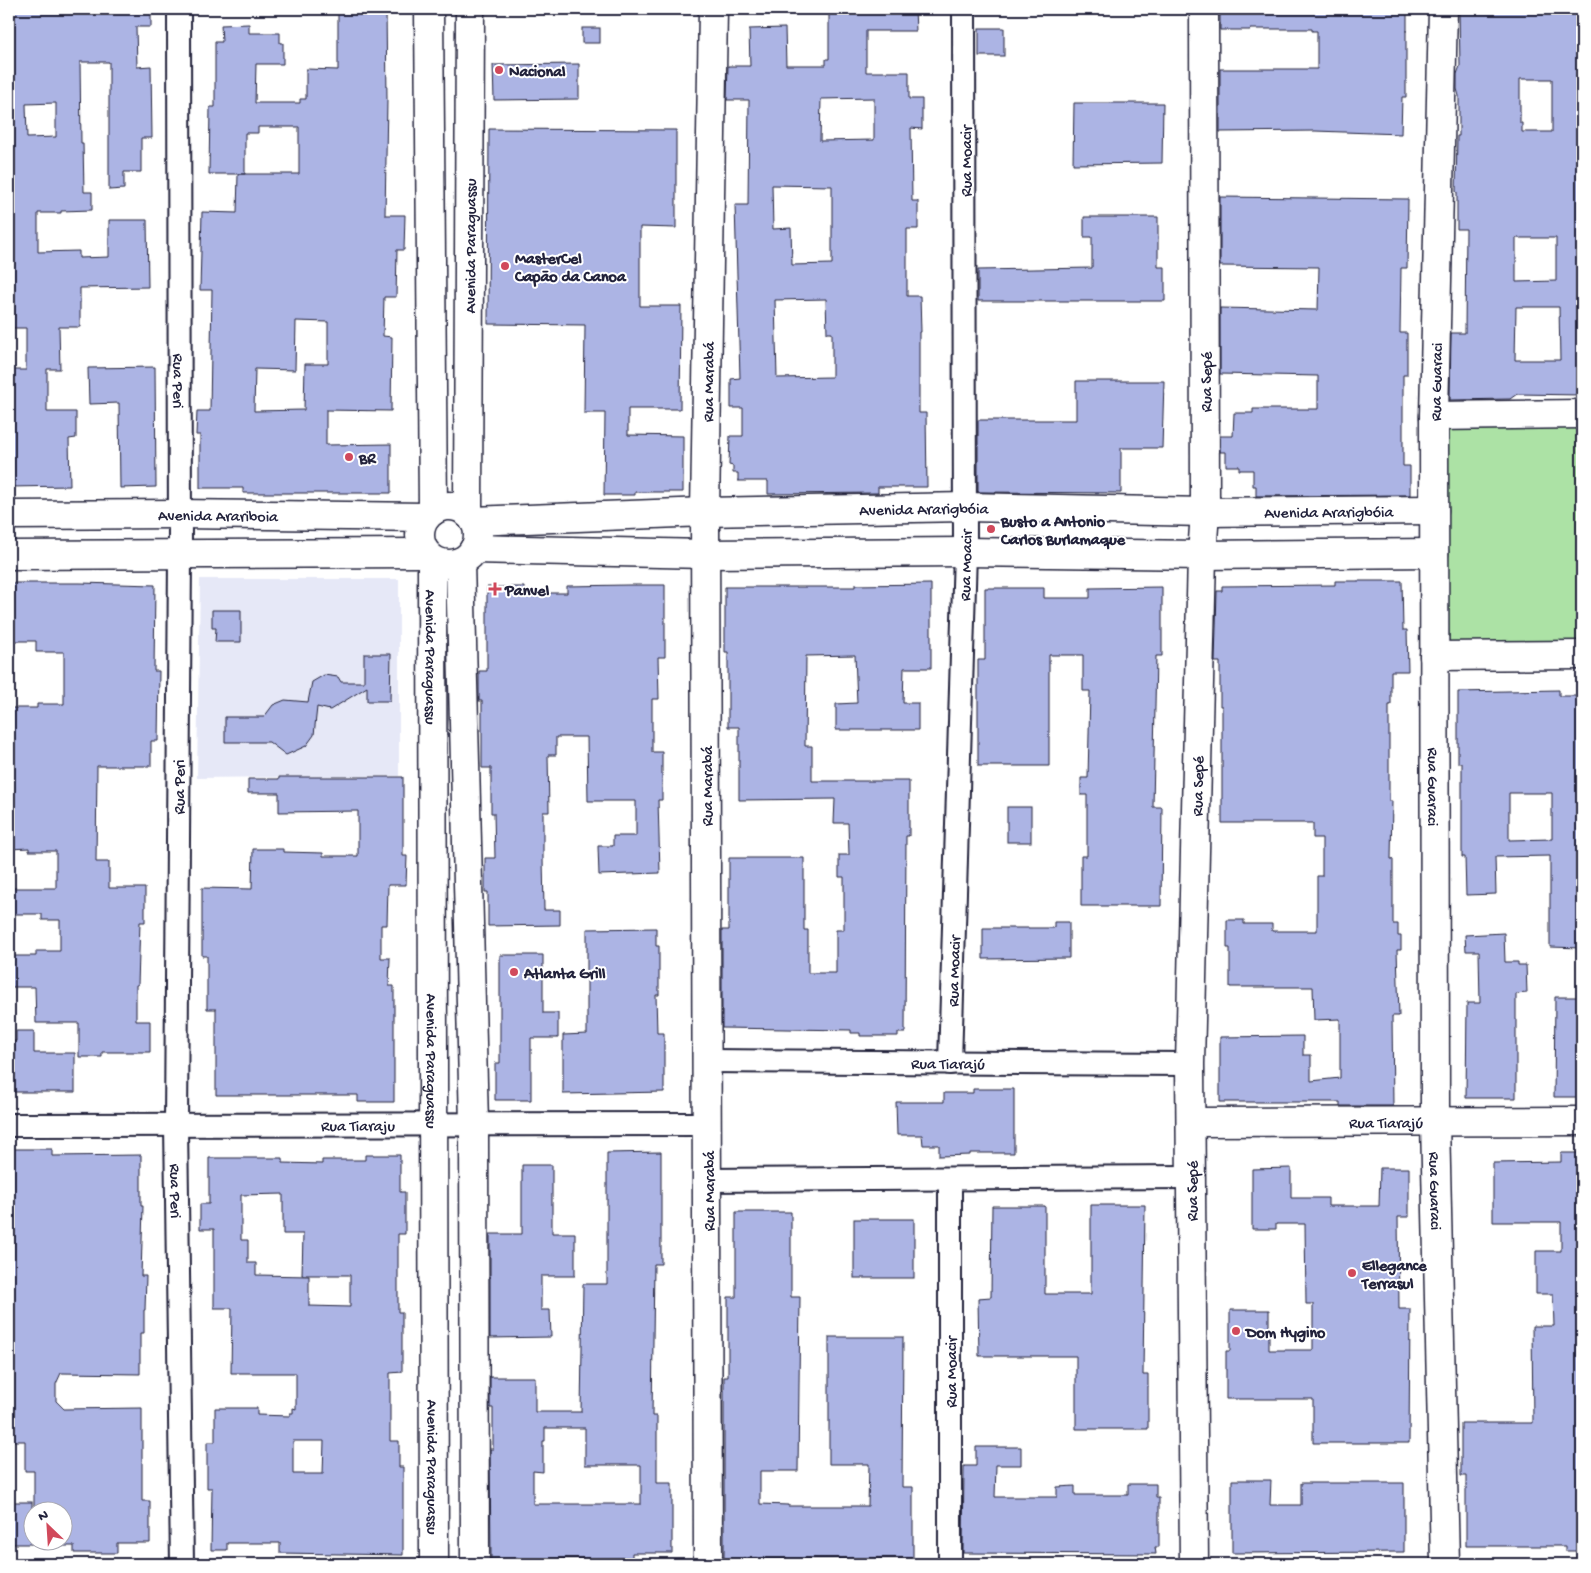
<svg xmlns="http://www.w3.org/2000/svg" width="1591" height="1573" font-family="'Gochi Hand',sans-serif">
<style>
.built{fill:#e6e8f7}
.green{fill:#ace2a5;stroke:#678270}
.building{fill:#acb4e4;stroke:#22223b;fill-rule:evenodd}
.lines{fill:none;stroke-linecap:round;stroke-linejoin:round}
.minor-casing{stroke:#22223b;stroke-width:26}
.tertiary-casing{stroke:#22223b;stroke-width:31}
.secondary-casing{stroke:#22223b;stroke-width:31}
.minor{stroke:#fff;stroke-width:22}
.tertiary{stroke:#fff;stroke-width:28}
.secondary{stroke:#fff;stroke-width:28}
.poi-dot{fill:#d1495b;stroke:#fff;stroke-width:2}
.labels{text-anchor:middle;stroke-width:4;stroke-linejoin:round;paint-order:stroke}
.poi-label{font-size:16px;font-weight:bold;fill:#22223b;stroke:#fff;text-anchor:start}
.street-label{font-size:16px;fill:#22223b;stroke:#fff}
</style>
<rect width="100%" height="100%" fill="#fff"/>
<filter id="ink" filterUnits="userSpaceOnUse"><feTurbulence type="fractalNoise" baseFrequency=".02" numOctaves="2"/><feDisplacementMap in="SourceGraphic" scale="10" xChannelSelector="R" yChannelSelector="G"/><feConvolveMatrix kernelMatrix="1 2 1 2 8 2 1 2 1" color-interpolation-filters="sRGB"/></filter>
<g filter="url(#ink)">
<polygon class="built" points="200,579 399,579 399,776 197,778"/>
<polygon class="green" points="1582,424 1582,646 1449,645 1448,542 1445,426"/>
<g class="building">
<path d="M9 9H151V27H136L137 67 151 66 152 138H141V172H124V189L109 190V62H80L81 143H83L84 192H92V210L61 211V213H38V252L79 251V258L109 257V220H147L148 287 80 288V327H59L60 369H47V412H76V438L69 439 70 486 9 487V370H26V328H9ZM56 103V137L27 138 26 104Z"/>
<path d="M338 9H386L387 100 385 215H405L404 250H397L396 297H384L383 336 392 337 391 411 326 410V445L391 444V493H243V488H200V435H196L197 411H210L212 290H200L202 212 237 213 238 174H299V127H258V133H245V174H209L210 107H215V42H222L221 25 249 24V33H280V43H283V64H256L255 103H300V99H306V69L338 70ZM296 321 328 322V364H305L304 410 254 411 255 369 295 370Z"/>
<path d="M829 9H915L916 31H866V72H909V99H922V129L911 128 912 201H918V229H907V296H920L921 332H919V413H926L927 487H878V493L768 494V481H738V473H733V466L729 465 730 436H743V408H731V379L740 378 735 205H748L749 100H727L728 66H750L749 29 785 28 786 65H826V59H829ZM874 98V140L820 141 821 99ZM772 185 832 186V264L792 265 791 228 773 229ZM826 299 827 333H832V377L777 378 775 300Z"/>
<polygon points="1220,9 1407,9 1407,31 1406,31 1406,97 1402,97 1401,134 1315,131 1220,132 1220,69 1317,69 1317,31 1312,31 1312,29 1250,29 1250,30 1220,30"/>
<path d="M1459 9H1582V395L1517 394 1510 399 1450 400 1451 333H1465L1466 229H1457V192H1456L1457 136H1459V96L1457 89V74L1460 66ZM1520 79H1552V132H1522V123H1520ZM1516 238H1556V281L1516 282ZM1516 307H1559L1560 360H1515Z"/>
<rect x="582" y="28" width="18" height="15"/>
<rect x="979" y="28" width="25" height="28"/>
<polygon points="579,64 579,99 494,100 493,65"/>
<polygon points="1074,103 1163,103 1162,163 1073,164"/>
<polygon points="489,129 676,130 676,228 640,227 640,306 681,306 680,409 628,409 628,435 683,436 683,492 635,492 635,495 604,495 605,413 584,413 585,325 488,324"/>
<polygon points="1220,197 1408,199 1407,268 1401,268 1400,333 1407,333 1407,375 1403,375 1403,466 1410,466 1410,495 1256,496 1256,486 1253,486 1253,470 1239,470 1239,466 1226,466 1226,452 1220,452 1220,436 1233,436 1234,413 1253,413 1253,409 1318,409 1318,376 1220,374 1220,308 1318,310 1319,267 1220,266"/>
<polygon points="1084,217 1158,217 1158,267 1165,267 1165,301 978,301 978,270 1092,268 1092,237 1084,237"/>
<polygon points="155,367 156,487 120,488 119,403 89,404 88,368"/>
<polygon points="1076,381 1164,381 1162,448 1121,448 1121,493 978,492 978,420 1076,420"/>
<polygon points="1335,581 1402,581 1403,630 1407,630 1408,671 1391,671 1391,705 1389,705 1389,801 1392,801 1391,859 1393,859 1393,924 1398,924 1398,936 1401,936 1401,950 1397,950 1399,1016 1392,1016 1393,1106 1340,1106 1340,1102 1220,1102 1220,1037 1303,1036 1303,1055 1311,1055 1311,1081 1340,1078 1340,1019 1314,1020 1313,987 1230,987 1230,948 1227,948 1227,920 1244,920 1244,924 1272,924 1272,931 1317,931 1317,876 1322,876 1322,838 1313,838 1313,823 1222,823 1222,706 1220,706 1220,662 1215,662 1217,591 1222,591 1222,586 1335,585"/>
<polygon points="9,583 80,583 155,585 154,671 159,671 158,741 151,741 151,766 97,766 96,862 109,862 109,888 145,888 145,922 140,922 138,985 136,985 136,1021 150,1021 150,1052 102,1052 102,1057 79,1057 79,1023 36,1023 35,987 9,987 9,956 36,956 36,951 60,951 60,920 42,920 42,914 11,914 11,888 56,888 56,851 29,851 29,848 9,849 9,708 37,708 37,704 64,704 64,652 36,652 36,641 9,641"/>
<polygon points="931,584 931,668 904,668 903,703 918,703 918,730 836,730 836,704 857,703 855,655 806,656 805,746 812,746 812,781 909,781 909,836 906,836 905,1033 898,1033 898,1036 860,1036 860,1033 851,1033 851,1030 722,1028 722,930 729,930 729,858 804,858 804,930 808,930 808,973 836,973 836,930 844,930 844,877 839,877 839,855 849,855 848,823 834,823 835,799 739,800 739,727 728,727 728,652 725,652 725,587 855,587 855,585"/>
<polygon points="628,585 665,585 665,657 658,657 659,699 652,699 652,752 662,752 662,800 658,800 660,873 599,875 598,846 613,846 613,836 636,836 636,801 588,801 587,737 556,737 556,755 548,755 549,812 543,812 543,858 544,910 560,910 560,925 488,926 488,892 485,892 485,858 495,858 494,813 491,813 491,768 482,768 482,701 479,701 479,671 487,671 487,587 524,587 524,593 567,593 567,586"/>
<polygon points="1162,587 1162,656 1156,656 1153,807 1162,807 1161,906 1081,906 1081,856 1087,856 1087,795 1081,795 1081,778 1088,778 1090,691 1083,691 1083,655 1049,655 1049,766 978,766 978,660 985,660 985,588 1044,588 1044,598 1090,598 1090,588"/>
<polygon points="212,610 241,610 241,642 215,642 216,628 212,628"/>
<polygon points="364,654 391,654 390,701 367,701 367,687 330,710 317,707 314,735 306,746 286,755 269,742 225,742 225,717 264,717 273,705 285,700 308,702 312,682 324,675 338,677 341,682 364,682"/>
<path d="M1559 690V696H1582V948L1550 947V856L1495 857 1496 894 1466 895 1465 857H1462V763H1458V692ZM1509 793H1552V839L1509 840Z"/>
<polygon points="279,777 403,777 403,856 407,856 406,885 388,885 387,925 381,925 381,958 390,958 389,986 394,986 394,1102 358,1102 358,1095 216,1095 216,1009 207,1009 207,956 202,956 202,888 252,889 253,849 283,849 283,852 323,853 323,856 358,856 358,811 279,812 279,793 248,793 248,779 279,779"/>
<rect x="1007" y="807" width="24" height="35"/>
<polygon points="1054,922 1069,922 1069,958 983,959 983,928 1054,928"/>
<polygon points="656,928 656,946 659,946 659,995 656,995 657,1033 664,1033 664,1092 563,1094 563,1035 587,1034 587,929"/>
<polygon points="1504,933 1505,962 1518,962 1518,965 1526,965 1527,993 1516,994 1516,1098 1466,1098 1467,1003 1480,1003 1479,951 1466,951 1465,935"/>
<polygon points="500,955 543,955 543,1013 558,1013 558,1038 531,1038 531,1100 495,1100 495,1063 500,1063"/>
<polygon points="1555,997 1582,997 1582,1097 1554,1097"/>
<polygon points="16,1031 34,1031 34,1053 75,1053 75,1092 9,1092 9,1059 14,1059 14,1041 16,1041"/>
<polygon points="973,1089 1014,1089 1014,1153 970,1153 970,1155 939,1156 939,1145 923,1145 922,1135 897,1135 896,1102 944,1102 944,1093 973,1093"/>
<polygon points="9,1149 52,1149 52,1156 141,1155 141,1206 143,1206 141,1276 146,1276 145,1310 144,1310 144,1333 140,1333 140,1374 61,1373 56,1384 56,1401 64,1409 142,1408 142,1501 150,1501 150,1543 117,1543 117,1553 74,1553 74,1546 62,1546 62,1510 34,1510 34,1471 25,1471 25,1441 9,1441"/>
<path d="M661 1152V1264H654L652 1416H657V1483H672V1553H632V1558L491 1559 490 1449H493V1408H490V1377H535V1412H581L583 1284H607V1153ZM545 1428H585V1465H641V1504H533V1471L543 1472V1441H545Z"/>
<polygon points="1561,1153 1582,1153 1582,1551 1565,1551 1565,1546 1466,1546 1466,1476 1461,1476 1461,1423 1533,1423 1532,1326 1554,1326 1553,1294 1536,1294 1536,1251 1561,1251 1561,1222 1493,1222 1493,1163 1561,1162"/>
<path d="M365 1155H400V1192H405V1234H398V1312H402V1372L390 1373V1441H399V1467H403V1555L280 1553V1543H227V1550H211L212 1488H207V1442H215V1408H257V1415L290 1416V1413H293V1408L296 1409V1373H231L232 1308H214V1229H200V1204H209V1158H283V1163L322 1164V1160H365ZM283 1194V1234H303L302 1275H350V1307L309 1306V1276L256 1275V1263H248V1240H241V1195ZM293 1441H324L323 1474H293Z"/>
<polygon points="522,1165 552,1165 552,1233 575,1233 575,1276 541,1276 541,1310 550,1310 551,1337 490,1338 490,1234 522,1234"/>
<polygon points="1291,1168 1291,1198 1328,1198 1328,1206 1379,1206 1380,1168 1409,1168 1409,1217 1398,1217 1399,1309 1410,1309 1409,1443 1313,1443 1313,1399 1226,1399 1226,1351 1230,1351 1230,1310 1269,1310 1269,1350 1313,1350 1313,1304 1306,1304 1305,1224 1276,1224 1276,1229 1252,1229 1252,1169"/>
<polygon points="1091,1205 1145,1205 1143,1375 1148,1375 1148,1429 1076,1429 1076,1356 979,1356 978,1298 991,1297 992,1206 1045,1206 1045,1294 1091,1294"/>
<polygon points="736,1212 791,1212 791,1297 800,1297 798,1471 760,1471 760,1504 788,1505 788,1506 868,1506 869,1464 829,1464 829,1337 903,1337 902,1487 913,1487 913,1558 724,1559 724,1377 728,1377 728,1297 736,1297"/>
<rect x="854" y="1219" width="60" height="59"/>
<polygon points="976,1447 1021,1447 1021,1465 996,1465 995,1497 1057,1497 1057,1487 1075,1486 1075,1495 1128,1495 1128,1484 1156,1484 1156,1497 1159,1497 1159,1547 1155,1547 1156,1554 963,1553 964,1466 976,1466"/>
<polygon points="1232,1480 1271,1480 1270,1505 1301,1505 1301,1483 1404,1483 1404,1552 1232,1553"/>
<rect x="9" y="1502" width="23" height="42"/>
</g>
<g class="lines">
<g class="minor-casing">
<g id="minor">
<path id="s1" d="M179 9 180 554 176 1125 182 1564"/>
<path id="s2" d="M707 1061 1190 1064"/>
<path id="s3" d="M950 1063 965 552 964 9"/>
<path id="s4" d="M9 1125 708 1124"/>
<polyline points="950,1179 950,1564"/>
<polyline points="707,1180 1191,1177"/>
</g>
</g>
<g class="tertiary-casing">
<g id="tertiary">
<path id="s5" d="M1443 9 1434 416 1435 1122 1445 1564"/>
<polyline points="1434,416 1582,414"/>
<path id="s6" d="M474 521 705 512 966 507 1205 512 1434 510"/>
<polyline points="474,549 705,554 965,552 1202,555 1434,553"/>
<polyline points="1434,656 1582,655"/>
<path id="s7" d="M1191 1122 1582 1121"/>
<path id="s8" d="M708 1564 705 512 713 9"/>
<path id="s9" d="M1194 1564 1190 1064 1202 555 1205 512 1204 9"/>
</g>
</g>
<g class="secondary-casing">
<g id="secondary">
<polyline points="429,9 433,511"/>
<circle cx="449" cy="535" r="29"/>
<path id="s10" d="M468 514 470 9"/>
<path id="s11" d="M9 515 179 514 426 517"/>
<polyline points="9,555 425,553"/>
<path id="s12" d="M432 559 434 1564"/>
<polyline points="460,562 474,1124 475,1564"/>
</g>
</g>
<use href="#minor" class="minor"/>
<use href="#tertiary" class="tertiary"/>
<use href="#secondary" class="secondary"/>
</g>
</g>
<g class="poi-dot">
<circle cx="499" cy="70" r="5"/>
<circle cx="505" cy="266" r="5"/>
<circle cx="349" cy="457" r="5"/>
<circle cx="991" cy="529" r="5"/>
<path d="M492.5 581.5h5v5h5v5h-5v5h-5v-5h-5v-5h5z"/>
<circle cx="514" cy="972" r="5"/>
<circle cx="1352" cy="1273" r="5"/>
<circle cx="1236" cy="1331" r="5"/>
</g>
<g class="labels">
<g class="poi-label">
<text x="509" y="76">Nacional</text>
<text x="515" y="263">MasterCel<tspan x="515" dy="18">Capão da Canoa</tspan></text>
<text x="359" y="463">BR</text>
<text x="1001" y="526">Busto a Antonio<tspan x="1001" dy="18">Carlos Burlamaque</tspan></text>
<text x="505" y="595">Panvel</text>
<text x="524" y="978">Atlanta Grill</text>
<text x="1362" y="1270">Ellegance<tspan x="1362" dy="18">Terrasul</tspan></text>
<text x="1246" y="1337">Dom Hygino</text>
</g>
<g class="street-label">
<text transform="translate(965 161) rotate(-90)" y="6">Rua Moacir</text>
<text dy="6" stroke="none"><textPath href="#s10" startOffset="268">Avenida Paraguassu</textPath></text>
<text dy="6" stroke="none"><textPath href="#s8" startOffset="1182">Rua Marabá</textPath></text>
<text dy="6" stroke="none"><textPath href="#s1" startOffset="372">Rua Peri</textPath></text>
<text transform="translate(1205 382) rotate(-90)" y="6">Rua Sepé</text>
<text transform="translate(1435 382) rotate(-89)" y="6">Rua Guaraci</text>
<text dy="6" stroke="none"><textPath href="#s6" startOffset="450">Avenida Ararigbóia</textPath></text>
<text dy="6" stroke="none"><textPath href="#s6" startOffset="855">Avenida Ararigbóia</textPath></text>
<text dy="6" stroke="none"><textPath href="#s11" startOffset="209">Avenida Arariboia</textPath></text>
<text dy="6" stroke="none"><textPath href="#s3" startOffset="498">Rua Moacir</textPath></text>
<text dy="6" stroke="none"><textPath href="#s12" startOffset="98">Avenida Paraguassu</textPath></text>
<text transform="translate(706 786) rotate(-90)" y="6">Rua Marabá</text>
<text dy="6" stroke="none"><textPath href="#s9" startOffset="778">Rua Sepé</textPath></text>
<text transform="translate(178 787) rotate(-90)" y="6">Rua Peri</text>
<text dy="6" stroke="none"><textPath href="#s5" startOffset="778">Rua Guaraci</textPath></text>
<text dy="6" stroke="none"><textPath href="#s3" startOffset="92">Rua Moacir</textPath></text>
<text dy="6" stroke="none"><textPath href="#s12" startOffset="502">Avenida Paraguassu</textPath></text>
<text dy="6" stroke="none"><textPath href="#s2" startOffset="241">Rua Tiarajú</textPath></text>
<text dy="6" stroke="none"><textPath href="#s7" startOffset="195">Rua Tiarajú</textPath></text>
<text dy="6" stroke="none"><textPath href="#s4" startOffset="349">Rua Tiaraju</textPath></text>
<text transform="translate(708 1191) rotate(-90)" y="6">Rua Marabá</text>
<text transform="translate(1191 1191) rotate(-90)" y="6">Rua Sepé</text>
<text dy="6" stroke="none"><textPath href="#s5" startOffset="1182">Rua Guaraci</textPath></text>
<text dy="6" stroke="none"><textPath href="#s1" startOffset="1182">Rua Peri</textPath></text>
<text transform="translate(950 1372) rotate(-90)" y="6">Rua Moacir</text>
<text dy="6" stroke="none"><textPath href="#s12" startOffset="908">Avenida Paraguassu</textPath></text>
</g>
</g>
<rect width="1591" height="1573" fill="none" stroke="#fff" stroke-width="30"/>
<rect x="15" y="15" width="1561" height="1543" fill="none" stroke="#22223b" stroke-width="2" filter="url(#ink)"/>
<g transform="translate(48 1526) rotate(335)"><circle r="24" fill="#ffffff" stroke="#a7a7b1"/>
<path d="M0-4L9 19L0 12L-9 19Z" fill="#d1495b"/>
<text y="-8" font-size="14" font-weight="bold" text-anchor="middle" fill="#22223b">N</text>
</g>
</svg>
